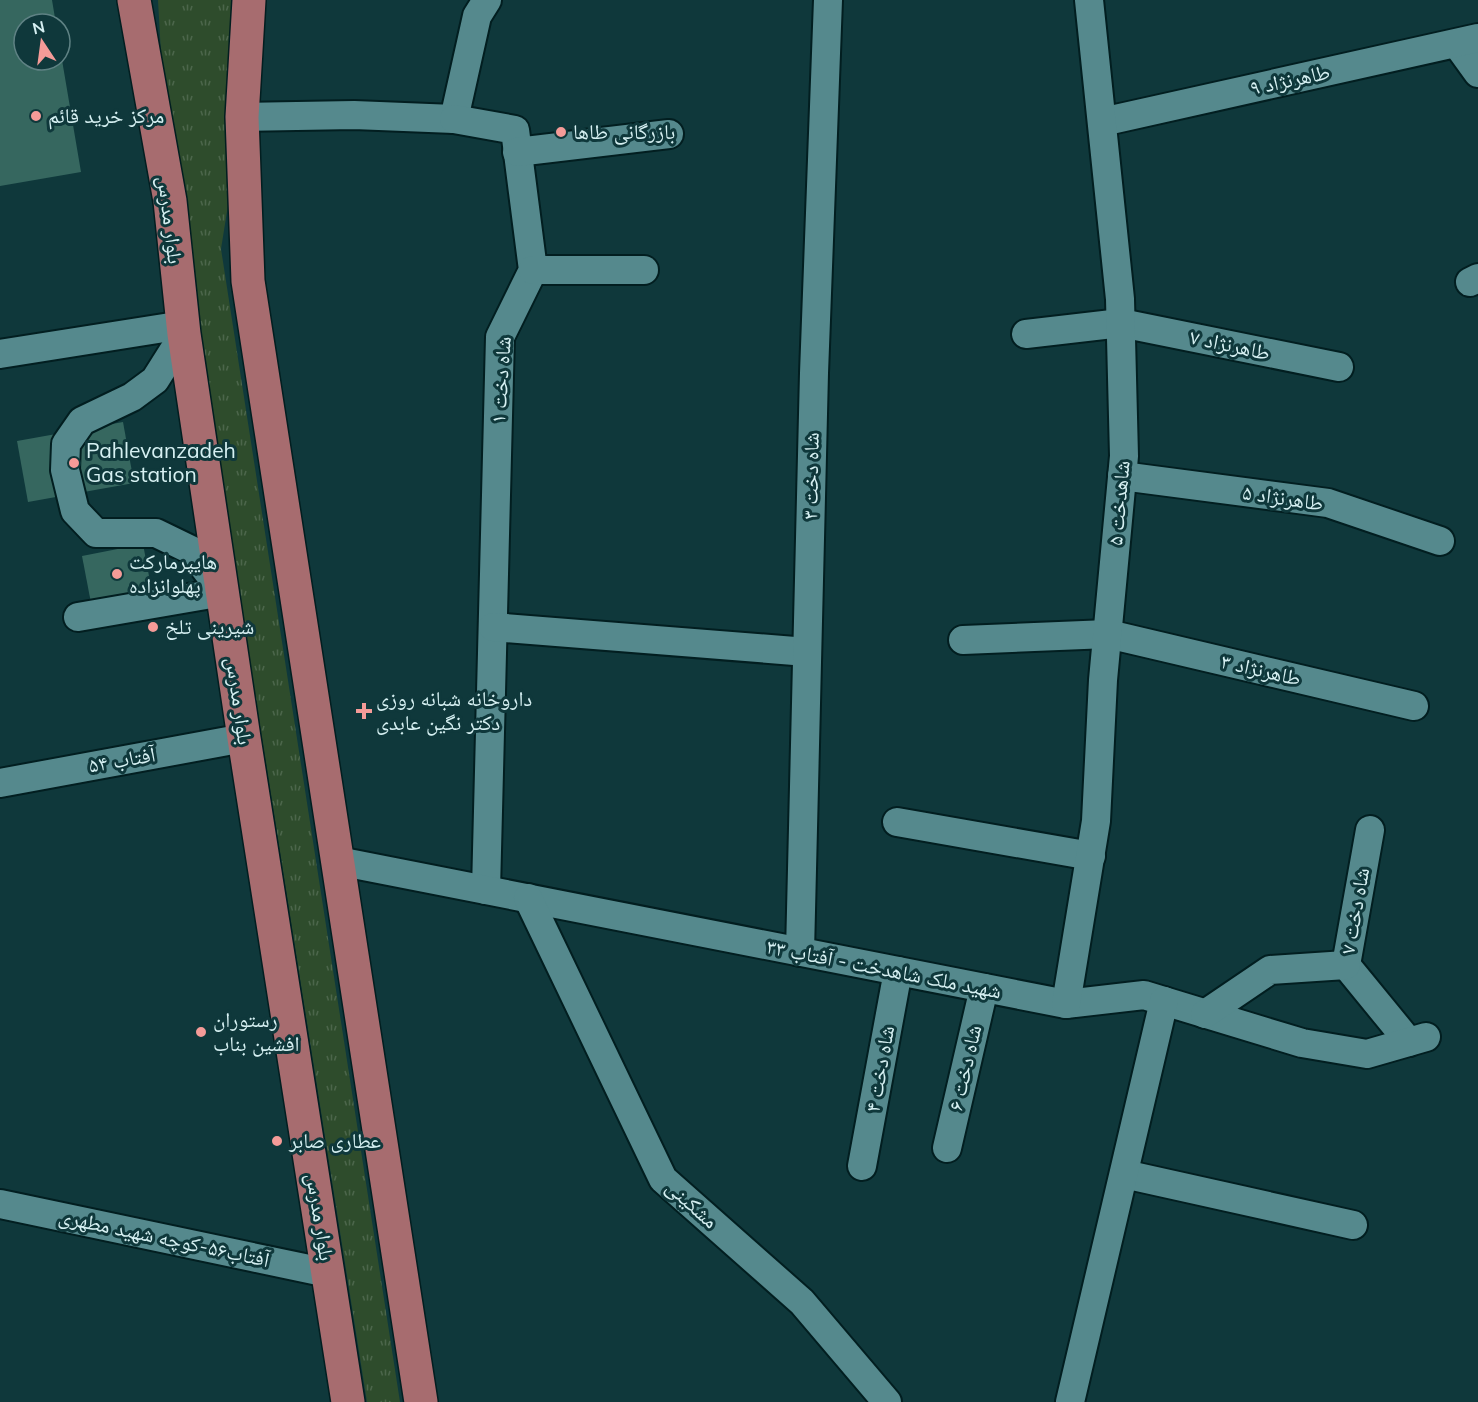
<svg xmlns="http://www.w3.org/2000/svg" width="1478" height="1402" font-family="Mulish,'Noto Naskh Arabic',sans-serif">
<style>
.grass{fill:url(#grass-tufts)}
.building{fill:#36675f}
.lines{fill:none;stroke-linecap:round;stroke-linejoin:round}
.minor-casing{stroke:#021e20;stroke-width:32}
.major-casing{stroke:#021e20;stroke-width:36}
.minor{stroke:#55898d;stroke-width:28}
.major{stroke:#a76c6f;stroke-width:33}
.poi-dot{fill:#f59b98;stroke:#0f383b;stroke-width:2}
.labels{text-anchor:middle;stroke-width:6;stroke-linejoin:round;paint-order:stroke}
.street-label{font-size:21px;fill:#d6f0f2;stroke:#0f383b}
.poi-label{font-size:21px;fill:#d6f0f2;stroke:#0f383b;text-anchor:start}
</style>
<defs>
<pattern id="grass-tufts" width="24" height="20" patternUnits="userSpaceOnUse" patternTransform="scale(1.5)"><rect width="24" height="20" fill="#2e4c2c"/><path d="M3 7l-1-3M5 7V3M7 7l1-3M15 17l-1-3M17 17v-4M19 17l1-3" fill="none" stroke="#4c664b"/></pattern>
</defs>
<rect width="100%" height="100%" fill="#0f383b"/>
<polygon class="grass" points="158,0 249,0 242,117 221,249 400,1402 367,1402 165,125"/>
<g class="building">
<polygon points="0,0 52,0 56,24 24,24 24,60 62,60 81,172 0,186"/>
<polygon points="123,422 134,483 28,502 17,441"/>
<polygon points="143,544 152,592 91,603 82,556"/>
</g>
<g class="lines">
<g class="minor-casing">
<g id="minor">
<polyline points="1457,44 1478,73"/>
<polyline points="242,117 354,115 454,119 477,16 487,0"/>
<polyline points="454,119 515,130 533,270 500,337 486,890"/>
<polyline points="1102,122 1478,38"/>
<polyline points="517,152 669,134"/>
<polyline points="533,270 644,270"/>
<polyline points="1470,282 1478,278"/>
<polyline points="1026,334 1121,323 1339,367"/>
<polyline points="0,354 183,325"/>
<polyline points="1122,476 1328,503 1440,541"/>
<polyline points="78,617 223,592 191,550 156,533 96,533 75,511 65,470 66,444 82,421 132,397 155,380 184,334"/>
<polyline points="493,627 807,652"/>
<polyline points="963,640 1108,634 1414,706"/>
<polyline points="0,783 244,738"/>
<polyline points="897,822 1091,856"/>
<polyline points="1370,830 1346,965 1409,1042"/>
<polyline points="338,861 1066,1004 1144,995 1302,1043 1367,1054 1426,1037"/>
<polyline points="528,898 663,1179 802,1302 887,1402"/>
<polyline points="800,952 814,373 828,0"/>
<polyline points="1066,1004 1096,821 1103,680 1124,456 1120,299 1089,0"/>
<polyline points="1205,1014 1270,970 1346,965"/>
<polyline points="947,1148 984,988"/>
<polyline points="862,1166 898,971"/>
<polyline points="1124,1174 1353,1225"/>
<polyline points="0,1204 328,1273"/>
<polyline points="1070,1402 1164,1001"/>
</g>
</g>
<g class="major-casing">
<g id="major">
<polyline points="134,0 170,201 184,334 244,738 348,1402"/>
<polyline points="249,0 242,117 248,281 421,1402"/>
</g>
</g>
<use href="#minor" class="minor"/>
<use href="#major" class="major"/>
</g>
<g class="poi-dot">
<circle cx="36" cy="116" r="6"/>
<circle cx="561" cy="132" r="6"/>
<circle cx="74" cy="463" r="6"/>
<circle cx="117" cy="574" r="6"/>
<circle cx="153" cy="627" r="6"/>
<path d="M361 702h6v6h6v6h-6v6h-6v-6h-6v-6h6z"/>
<circle cx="201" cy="1032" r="6"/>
<circle cx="277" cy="1141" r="6"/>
</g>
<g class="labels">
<g class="street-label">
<text transform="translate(1290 80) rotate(-12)" y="7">طاهرنژاد ۹</text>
<text transform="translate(170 220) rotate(83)" y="7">بلوار مدرس</text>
<text transform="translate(1230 345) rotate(12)" y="7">طاهرنژاد ۷</text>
<text transform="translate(501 380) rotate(-86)" y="7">شاه دخت ۱</text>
<text transform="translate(811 476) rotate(-89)" y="7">شاه دخت ۳</text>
<text transform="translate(1283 498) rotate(8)" y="7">طاهرنژاد ۵</text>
<text transform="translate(1119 503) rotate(-85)" y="7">شاهدخت ۵</text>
<text transform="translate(1261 670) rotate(13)" y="7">طاهرنژاد ۳</text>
<text transform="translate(239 701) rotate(82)" y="7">بلوار مدرس</text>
<text transform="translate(122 760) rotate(-10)" y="7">آفتاب ۵۴</text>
<text transform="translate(1355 911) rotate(-80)" y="7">شاه دخت ۷</text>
<text transform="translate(884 969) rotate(11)" y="7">شهید ملک شاهدخت - آفتاب ۳۳</text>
<text transform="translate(965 1068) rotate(-77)" y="7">شاه دخت ۶</text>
<text transform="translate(880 1069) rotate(-80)" y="7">شاه دخت ۴</text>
<text transform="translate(692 1204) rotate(42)" y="7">مشکینی</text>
<text transform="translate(320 1217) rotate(81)" y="7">بلوار مدرس</text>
<text transform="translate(164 1238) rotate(12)" y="7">آفتاب۵۶-كوچه شهيد مطهری</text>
</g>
<g class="poi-label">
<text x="48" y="123">مرکز خرید قائم</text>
<text x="573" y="139">بازرگانی طاها</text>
<text x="86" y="458">Pahlevanzadeh<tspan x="86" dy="24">Gas station</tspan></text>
<text x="129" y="569">هایپرمارکت<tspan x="129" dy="24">پهلوانزاده</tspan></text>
<text x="165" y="634">شیرینی تلخ</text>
<text x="376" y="706">داروخانه شبانه روزی<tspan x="376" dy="24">دکتر نگین عابدی</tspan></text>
<text x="213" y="1027">رستوران<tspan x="213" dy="24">افشین بناب</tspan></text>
<text x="289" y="1148">عطاری صابر</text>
</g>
</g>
<g transform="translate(42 42) rotate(347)"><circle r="28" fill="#0f383b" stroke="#5f8284" stroke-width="1.5"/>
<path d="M0-4.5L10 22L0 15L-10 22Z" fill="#f59b98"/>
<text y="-9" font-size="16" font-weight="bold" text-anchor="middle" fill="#d6f0f2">N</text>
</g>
</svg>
